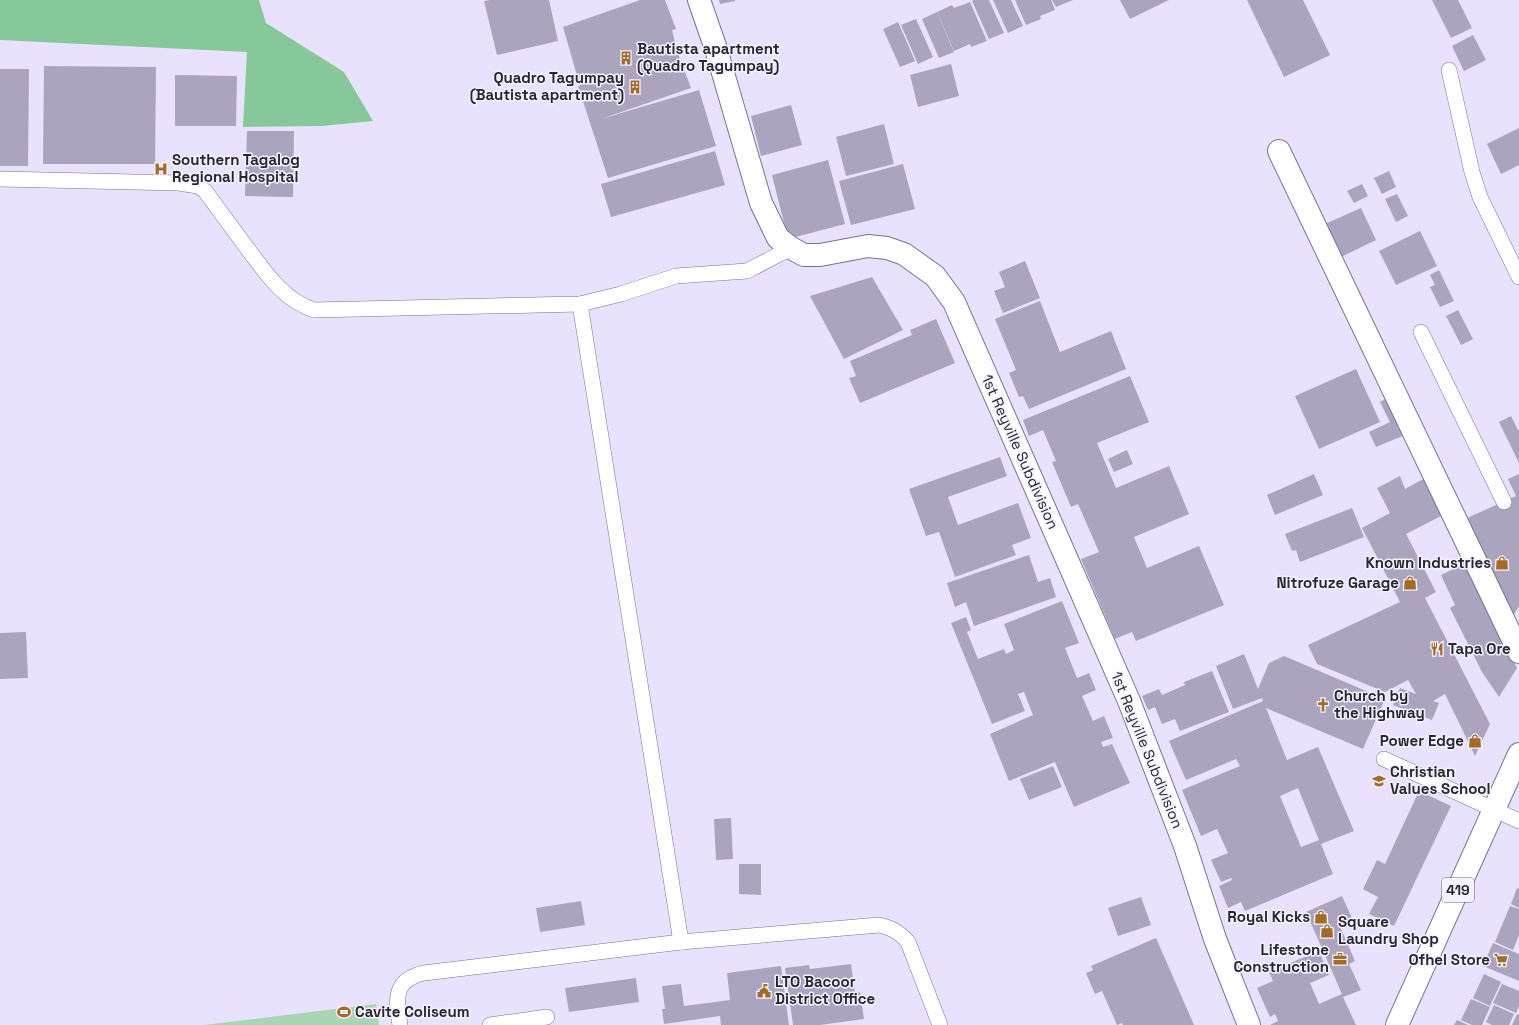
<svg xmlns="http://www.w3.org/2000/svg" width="1519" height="1025" font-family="'Space Grotesk',sans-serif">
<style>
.green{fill:#aad5b5}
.forest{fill:#86c899}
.building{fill:#aba4bf;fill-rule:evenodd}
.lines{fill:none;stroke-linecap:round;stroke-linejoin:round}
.service-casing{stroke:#78728b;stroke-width:16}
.minor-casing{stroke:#78728b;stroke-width:24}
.tertiary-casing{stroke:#78728b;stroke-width:24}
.trunk-casing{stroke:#78728b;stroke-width:24}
.service{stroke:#fff;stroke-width:15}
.minor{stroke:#fff;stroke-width:22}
.tertiary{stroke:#fff;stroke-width:22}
.trunk{stroke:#fff;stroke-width:22}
.labels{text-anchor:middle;stroke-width:3;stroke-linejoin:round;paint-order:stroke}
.shield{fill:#f4f2fe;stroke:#65636e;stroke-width:1}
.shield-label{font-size:14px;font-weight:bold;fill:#282630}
.poi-label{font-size:15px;font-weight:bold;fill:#282630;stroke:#f4f2fe;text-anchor:start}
.street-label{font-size:15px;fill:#282630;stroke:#f4f2fe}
</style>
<rect width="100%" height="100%" fill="#e8e2ff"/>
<polygon class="green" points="376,1004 379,1025 204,1025"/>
<polygon class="forest" points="0,0 259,0 266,23 344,72 373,121 322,126 243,127 247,52 0,40"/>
<g class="building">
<polygon points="490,0 549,0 558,41 497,55 484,1"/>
<polygon points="640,0 665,0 676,29 672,30 677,51 691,88 601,119 699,90 716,146 608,178 578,86 580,86 563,27"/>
<polygon points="719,0 735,0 735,1 720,4"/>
<polygon points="974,0 989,0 1004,33 989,39 972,1"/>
<polygon points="993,0 1011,0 1023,26 1008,33"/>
<polygon points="1015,0 1051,0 1055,10 1040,16 1041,19 1026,25"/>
<polygon points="1052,0 1073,0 1056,7"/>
<polygon points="1120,0 1169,0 1130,19"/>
<polygon points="1247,0 1303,0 1330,55 1284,77"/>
<polygon points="1432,0 1458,0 1472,28 1451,38"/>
<polygon points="970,2 987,41 971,47 970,44 954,51 937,12 952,5 954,8"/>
<polygon points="937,12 954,52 939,58 922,19"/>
<polygon points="916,19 933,57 918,64 901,25"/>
<polygon points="898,22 915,61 900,67 883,29"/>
<polygon points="1473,35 1486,60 1464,71 1452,46"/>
<polygon points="951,64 959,96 918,107 910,75"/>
<polygon points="44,66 156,67 155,164 43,164"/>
<polygon points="0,69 29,69 28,166 0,166"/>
<polygon points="175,75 237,76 236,126 175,126"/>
<polygon points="791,105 802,145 761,156 751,116"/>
<polygon points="884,124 894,164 846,176 836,137"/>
<polygon points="1519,128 1519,165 1501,174 1487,144"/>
<polygon points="247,131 294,131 293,197 245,196"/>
<polygon points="715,151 725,185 611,217 601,184"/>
<polygon points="828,160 845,224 788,239 772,175"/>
<polygon points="903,164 915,209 851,225 839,181"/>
<polygon points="1389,171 1396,187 1382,194 1374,178"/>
<polygon points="1362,184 1368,196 1354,203 1347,191"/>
<polygon points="1397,194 1408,216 1396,222 1385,199"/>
<polygon points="1361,208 1376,240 1341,257 1325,224"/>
<polygon points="1420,231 1437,266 1396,285 1379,251"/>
<polygon points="1025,261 1040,298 1003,313 994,291 1005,287 999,272"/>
<polygon points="1439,270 1454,301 1440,307 1430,287 1435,285 1430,275"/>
<polygon points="872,277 903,330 844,359 810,296"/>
<polygon points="1040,301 1060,352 1111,331 1126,369 1029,409 1023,396 1019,397 1009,373 1016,370 995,319"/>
<polygon points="1458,310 1473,339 1461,345 1446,316"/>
<polygon points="936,319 955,363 860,403 849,378 856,376 850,361 912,335 910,330"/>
<polygon points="1356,369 1380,422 1319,449 1295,396"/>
<polygon points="1130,376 1149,422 1097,443 1116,488 1169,466 1189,514 1134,537 1147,568 1199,546 1224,605 1136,641 1132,632 1115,639 1081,559 1099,552 1078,504 1071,507 1052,462 1056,461 1043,430 1029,436 1023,420"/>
<polygon points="1387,398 1405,435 1376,447 1369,432 1390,422 1380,402"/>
<polygon points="1511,416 1518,430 1519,430 1519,463 1499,422"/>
<polygon points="1127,450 1133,464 1114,472 1108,459"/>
<polygon points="1000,457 1007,476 948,497 958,525 1018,503 1031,538 1012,545 1016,555 955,577 939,532 926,536 909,489"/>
<polygon points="1314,474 1323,495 1275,515 1267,495"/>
<polygon points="1519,474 1519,606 1512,618 1465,519 1516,496 1508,479"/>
<polygon points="1400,476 1405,489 1425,478 1443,515 1406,534 1436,592 1425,598 1490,724 1475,756 1445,694 1433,701 1439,703 1432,720 1393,705 1400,688 1416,694 1408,680 1385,692 1317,664 1308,645 1400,602 1362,528 1390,513 1377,488"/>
<polygon points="1352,508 1364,537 1300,562 1296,550 1292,551 1285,534"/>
<polygon points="1029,555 1038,582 1050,578 1056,597 974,626 966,602 955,607 947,583"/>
<polygon points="1466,563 1517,668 1499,697 1482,672 1450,608 1455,605 1441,575"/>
<polygon points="1062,601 1079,643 1065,648 1077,678 1089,673 1096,690 1082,696 1093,721 1104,716 1113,738 1101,742 1103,747 1112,744 1130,783 1074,807 1055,762 1009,781 990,734 1033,715 1024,692 1018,694 1025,711 992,724 951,623 966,617 971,630 967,632 978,659 1004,649 1006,654 1014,650 1004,624"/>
<polygon points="26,632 28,678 0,679 0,633"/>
<path d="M1244 654 1258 689 1269 663 1284 656 1385 699 1363 749 1266 708 1287 760 1318 747 1354 831 1321 844 1333 874 1245 911 1241 902 1228 908 1219 886 1232 880 1231 878 1221 882 1211 860 1228 853 1217 829 1201 836 1182 790 1240 766 1236 759 1186 780 1169 741 1263 701 1262 698 1233 709 1216 666ZM1298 788 1319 840 1301 847 1280 796Z"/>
<polygon points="1212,671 1229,712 1180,731 1175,719 1162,724 1155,707 1148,710 1142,696 1159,689 1162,695 1185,685 1184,682"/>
<polygon points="1053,766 1062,787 1029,800 1020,779"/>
<polygon points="1419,791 1451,806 1394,926 1369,914 1378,897 1363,889 1377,860 1385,864"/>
<polygon points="731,818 733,859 716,860 714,819"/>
<polygon points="739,864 761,864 761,895 739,894"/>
<polygon points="1517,888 1519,889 1519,908 1511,904"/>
<polygon points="1342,896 1352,918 1339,924 1355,961 1349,964 1361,990 1343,997 1356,1025 1270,1025 1278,1021 1275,1014 1270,1017 1257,988 1273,981 1269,972 1319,951 1329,975 1310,983 1319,1004 1342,994 1306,912"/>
<polygon points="1141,897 1151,925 1118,936 1108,908"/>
<polygon points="581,901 585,925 540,932 536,908"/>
<polygon points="1510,906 1519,909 1519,935 1513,950 1495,942"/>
<polygon points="1156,938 1194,1025 1123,1025 1122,1023 1117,1025 1102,991 1095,994 1086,973 1093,970 1091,966"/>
<polygon points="1493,943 1519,954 1519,981 1483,966"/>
<polygon points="851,964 855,993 860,992 864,1019 820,1025 793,1025 785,968 809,965 810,969"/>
<polygon points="781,966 789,1025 721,1025 720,1016 664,1024 662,1009 665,1009 662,986 681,984 684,1006 730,1000 727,973"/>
<polygon points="1484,974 1501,982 1490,1006 1473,998"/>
<polygon points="636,978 639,1002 569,1012 565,988"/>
<polygon points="1502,984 1519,991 1519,1006 1516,1013 1493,1003"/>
<polygon points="1471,999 1490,1007 1482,1025 1472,1025 1461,1020"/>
<polygon points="1494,1005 1514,1014 1509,1025 1492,1025 1486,1022"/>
<polygon points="1517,1014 1519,1015 1519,1025 1512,1025"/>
<polygon points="1457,1020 1468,1025 1454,1025"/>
</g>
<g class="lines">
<g class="service-casing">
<g id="service">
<polyline points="1449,70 1472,172 1480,197 1519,277"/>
<path d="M0 179 179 183 198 186 205 191C219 210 233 229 247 248 266 273 283 300 314 310L580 304 621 294 676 276 747 271 791 248"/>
<polyline points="580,304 681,942"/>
<polyline points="1421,332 1504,502"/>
<polyline points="1384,759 1519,821"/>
<path d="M400 1025C396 999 393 980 424 973L681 942 879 925C892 928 899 932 908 942L940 1025"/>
<polyline points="490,1025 547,1017"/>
</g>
</g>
<g class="minor-casing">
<polyline id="minor" points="1279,151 1519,652"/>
</g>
<g class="tertiary-casing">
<polyline id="tertiary" points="699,0 716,49 761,203 778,238 791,248 804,255 820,255 868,246 887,248 904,254 935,276 954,302 1129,701 1185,846 1215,939 1249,1025"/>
</g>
<g class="trunk-casing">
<polyline id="trunk" points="1397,1025 1519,754"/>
</g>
<use href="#service" class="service"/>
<use href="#minor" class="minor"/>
<use href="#tertiary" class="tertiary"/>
<use href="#trunk" class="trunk"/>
</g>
<defs>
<g id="building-bare" transform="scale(1.08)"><path d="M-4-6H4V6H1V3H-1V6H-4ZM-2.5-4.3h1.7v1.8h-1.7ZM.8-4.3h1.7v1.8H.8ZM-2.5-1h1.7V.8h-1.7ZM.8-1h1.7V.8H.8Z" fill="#a36a28" stroke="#f4f2fe" stroke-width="2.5" paint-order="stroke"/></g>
<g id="hospital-bare" transform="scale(1.08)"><path d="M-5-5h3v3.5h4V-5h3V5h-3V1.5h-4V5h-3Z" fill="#a36a28" stroke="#f4f2fe" stroke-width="2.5" paint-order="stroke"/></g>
<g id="shop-bare" transform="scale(1.08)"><path d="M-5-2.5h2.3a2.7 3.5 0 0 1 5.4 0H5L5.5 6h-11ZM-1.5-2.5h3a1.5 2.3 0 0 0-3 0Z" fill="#a36a28" stroke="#f4f2fe" stroke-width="2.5" paint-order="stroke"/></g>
<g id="restaurant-bare" transform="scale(1.08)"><path d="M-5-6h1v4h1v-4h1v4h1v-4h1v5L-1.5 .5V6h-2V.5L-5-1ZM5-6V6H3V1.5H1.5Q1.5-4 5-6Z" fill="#a36a28" stroke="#f4f2fe" stroke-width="2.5" paint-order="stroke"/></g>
<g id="church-bare" transform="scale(1.08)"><path d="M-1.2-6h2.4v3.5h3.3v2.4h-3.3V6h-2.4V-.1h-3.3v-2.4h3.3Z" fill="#a36a28" stroke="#f4f2fe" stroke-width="2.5" paint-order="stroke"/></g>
<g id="school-bare" transform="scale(1.08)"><path d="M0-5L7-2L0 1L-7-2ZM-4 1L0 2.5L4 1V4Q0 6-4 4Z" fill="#a36a28" stroke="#f4f2fe" stroke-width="2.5" paint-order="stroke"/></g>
<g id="office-bare" transform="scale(1.08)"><path d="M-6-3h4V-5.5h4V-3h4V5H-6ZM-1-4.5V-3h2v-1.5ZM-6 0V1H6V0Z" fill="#a36a28" stroke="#f4f2fe" stroke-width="2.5" paint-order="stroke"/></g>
<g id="supermarket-bare" transform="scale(1.08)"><path d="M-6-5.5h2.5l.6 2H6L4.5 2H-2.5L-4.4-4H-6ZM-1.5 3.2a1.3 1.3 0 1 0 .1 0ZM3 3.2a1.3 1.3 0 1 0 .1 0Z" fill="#a36a28" stroke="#f4f2fe" stroke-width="2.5" paint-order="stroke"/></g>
<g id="civic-bare" transform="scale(1.08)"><path d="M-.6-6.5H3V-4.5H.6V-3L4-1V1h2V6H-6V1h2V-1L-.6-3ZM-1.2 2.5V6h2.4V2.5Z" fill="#a36a28" stroke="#f4f2fe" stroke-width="2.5" paint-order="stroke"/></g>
<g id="stadium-bare" transform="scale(1.08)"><path d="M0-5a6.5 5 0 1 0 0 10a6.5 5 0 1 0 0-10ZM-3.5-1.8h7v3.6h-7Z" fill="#a36a28" stroke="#f4f2fe" stroke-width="2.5" paint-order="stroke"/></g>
</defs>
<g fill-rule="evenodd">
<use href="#building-bare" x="626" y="58"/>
<use href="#building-bare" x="635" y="87"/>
<use href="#hospital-bare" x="161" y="169"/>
<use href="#shop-bare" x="1502" y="563"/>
<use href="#shop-bare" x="1410" y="583"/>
<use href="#restaurant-bare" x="1437" y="649"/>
<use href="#church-bare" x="1323" y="705"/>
<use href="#shop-bare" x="1475" y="741"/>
<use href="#school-bare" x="1379" y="781"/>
<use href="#shop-bare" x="1321" y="917"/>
<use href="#shop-bare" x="1327" y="931"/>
<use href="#office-bare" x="1340" y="959"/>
<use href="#supermarket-bare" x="1501" y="960"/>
<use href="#civic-bare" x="764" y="991"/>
<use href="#stadium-bare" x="344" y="1012"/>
</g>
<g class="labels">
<rect class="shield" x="1442" y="878" width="32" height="24" rx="3"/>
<g class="shield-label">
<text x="1458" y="895">419</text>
</g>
<g class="poi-label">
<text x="637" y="54">Bautista apartment<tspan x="637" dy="17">(Quadro Tagumpay)</tspan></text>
<text x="624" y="83" text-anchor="end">Quadro Tagumpay<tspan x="624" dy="17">(Bautista apartment)</tspan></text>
<text x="172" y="165">Southern Tagalog<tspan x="172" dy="17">Regional Hospital</tspan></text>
<text x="1491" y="568" text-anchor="end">Known Industries</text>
<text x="1399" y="588" text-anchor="end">Nitrofuze Garage</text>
<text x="1448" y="654">Tapa Ore</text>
<text x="1334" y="701">Church by<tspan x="1334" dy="17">the Highway</tspan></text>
<text x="1464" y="746" text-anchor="end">Power Edge</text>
<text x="1390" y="777">Christian<tspan x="1390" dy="17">Values School</tspan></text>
<text x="1310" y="922" text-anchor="end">Royal Kicks</text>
<text x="1338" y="927">Square<tspan x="1338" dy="17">Laundry Shop</tspan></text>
<text x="1329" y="955" text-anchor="end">Lifestone<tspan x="1329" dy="17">Construction</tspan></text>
<text x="1490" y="965" text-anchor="end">Ofhel Store</text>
<text x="775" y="987">LTO Bacoor<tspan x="775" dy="17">District Office</tspan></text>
<text x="355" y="1017">Cavite Coliseum</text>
</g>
<g class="street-label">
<text transform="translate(1020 452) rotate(66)" y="5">1st Reyville Subdivision</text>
<text transform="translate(1147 750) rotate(68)" y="5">1st Reyville Subdivision</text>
</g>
</g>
</svg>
